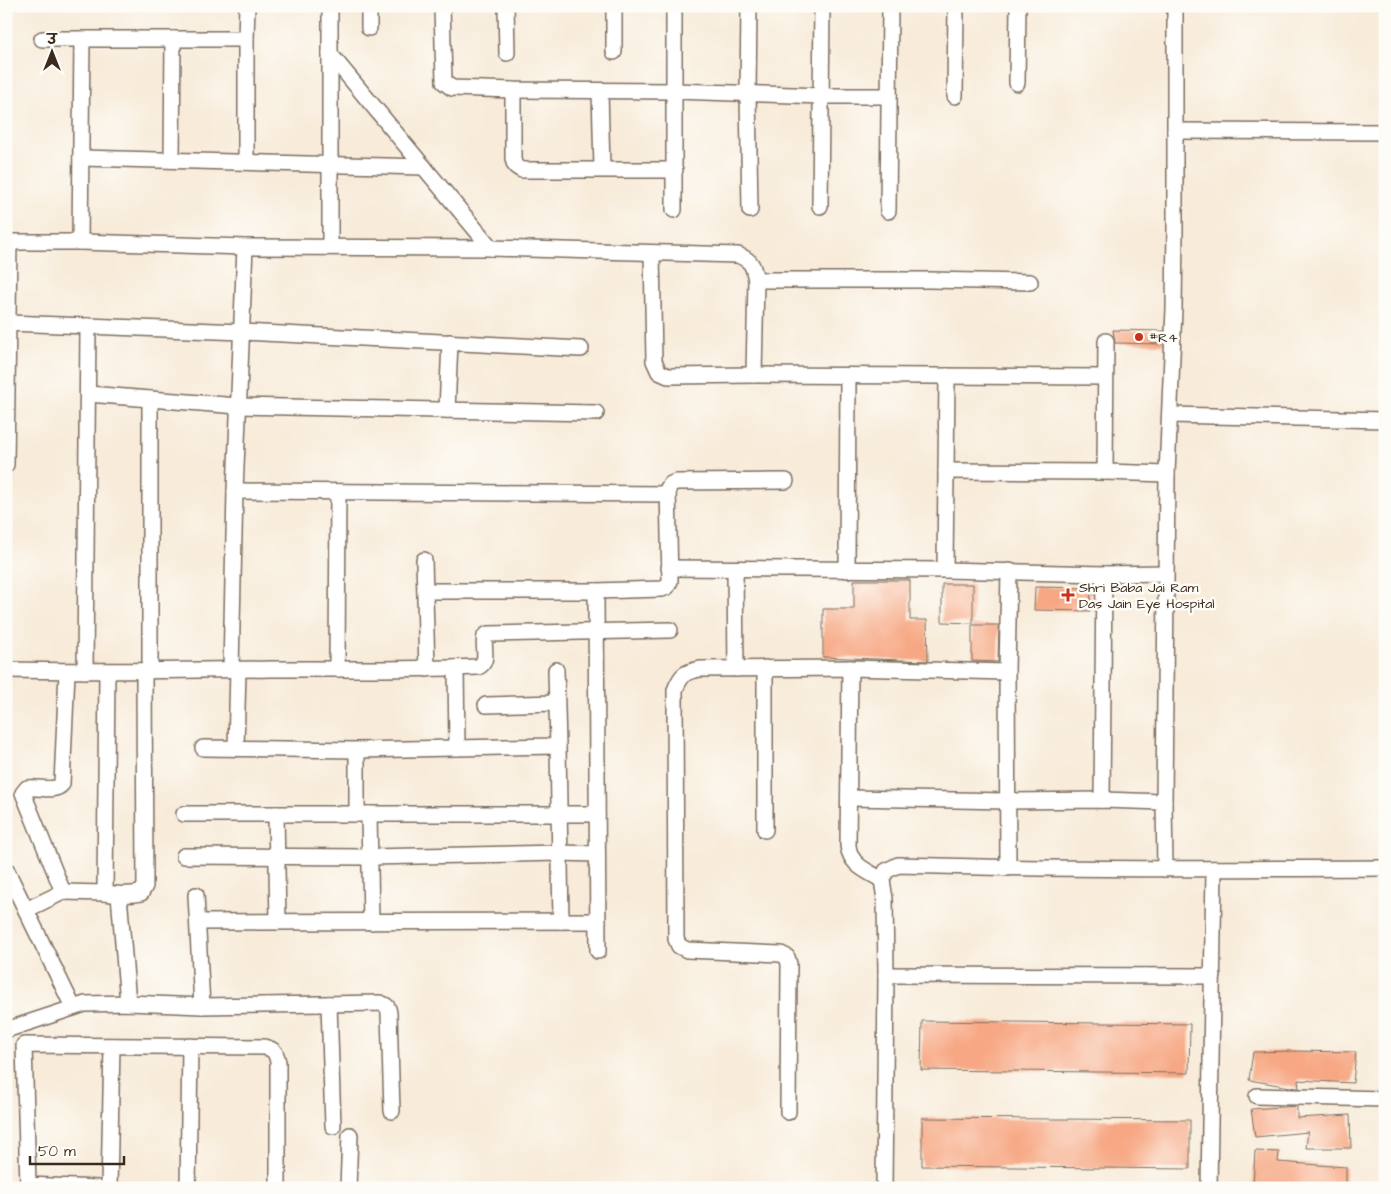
<svg xmlns="http://www.w3.org/2000/svg" width="1391" height="1194" font-family="'Architects Daughter','Playpen Sans Deva',sans-serif">
<style>
.building{fill:#f7a783}
.lines{fill:none;stroke-linecap:round;stroke-linejoin:round}
.minor-casing{stroke:#7d6e5f;stroke-width:18}
.minor{stroke:#fff;stroke-width:15}
.poi-dot{fill:#c8321e;stroke:#fdfcf7;stroke-width:2}
.labels{text-anchor:middle;stroke-width:5;stroke-linejoin:round;paint-order:stroke}
.poi-label{font-size:14px;fill:#3b2a1e;stroke:#fdfcf7;text-anchor:start}
</style>
<rect width="100%" height="100%" fill="#fdfcf7"/>
<filter id="ink" filterUnits="userSpaceOnUse"><feTurbulence type="fractalNoise" baseFrequency=".02" numOctaves="2"/><feDisplacementMap in="SourceGraphic" scale="10" xChannelSelector="R" yChannelSelector="G"/><feConvolveMatrix kernelMatrix="1 2 1 2 8 2 1 2 1" color-interpolation-filters="sRGB"/></filter>
<filter id="wash" filterUnits="userSpaceOnUse"><feTurbulence type="fractalNoise" baseFrequency=".0096" numOctaves="4" result="noise"/><feDisplacementMap in="SourceGraphic" scale="20" xChannelSelector="R" yChannelSelector="G"/><feGaussianBlur stdDeviation="1.12" result="paint"/><feColorMatrix in="noise" values="0 0 0 0 0 0 0 0 0 0 0 0 0 0 0 0 0 1.4 0 .05"/><feComposite in="paint" operator="in"/></filter>
<g filter="url(#wash)">
<rect width="100%" height="100%" fill="#f8ebd9"/>
<g id="blocks">
<g class="building">
<polygon points="1113,330 1164,331 1163,344 1115,343"/>
<polygon points="854,580 910,580 910,620 927,620 928,661 823,657 823,609 854,609"/>
<polygon points="942,584 973,584 973,623 942,622"/>
<polygon points="1035,587 1091,588 1090,611 1034,610"/>
<polygon points="972,625 999,625 998,662 972,661"/>
<polygon points="922,1021 1190,1024 1189,1073 921,1070"/>
<polygon points="1292,1051 1356,1052 1353,1083 1298,1080 1299,1088 1296,1088 1249,1080 1253,1052"/>
<polygon points="1297,1106 1297,1118 1350,1115 1351,1148 1306,1148 1308,1132 1255,1137 1251,1109"/>
<polygon points="922,1118 1190,1120 1190,1169 922,1166"/>
<polygon points="1255,1151 1279,1152 1278,1162 1346,1167 1346,1188 1305,1188 1305,1184 1253,1185"/>
</g>
</g>
</g>
<g filter="url(#ink)">
<use href="#blocks" fill-opacity="0" stroke="#7d6e5f" stroke-width="1"/>
<g class="lines">
<g class="minor-casing">
<g id="minor">
<polyline points="330,6 330,247"/>
<polyline points="369,6 369,28"/>
<polyline points="442,6 444,82 452,88 513,90 675,91 822,96 889,96"/>
<polyline points="506,6 507,53"/>
<polyline points="614,6 614,52"/>
<polyline points="674,6 674,210"/>
<polyline points="749,6 748,94 750,210"/>
<polyline points="42,39 82,39"/>
<polyline points="246,39 246,162"/>
<polyline points="330,54 491,248"/>
<polyline points="1017,83 1018,6"/>
<path d="M513 90V158C514 165 515 167 522 170H675"/>
<polyline points="600,91 602,169"/>
<polyline points="955,96 956,6"/>
<polyline points="1175,131 1385,132"/>
<polyline points="81,158 424,167"/>
<polyline points="172,160 173,39"/>
<polyline points="820,206 822,6"/>
<polyline points="888,211 890,6"/>
<path d="M6 242H80L245 247 491 248 738 255C752 261 753 265 756 280L754 375"/>
<polyline points="80,242 82,39 246,39 247,6"/>
<polyline points="652,253 654,361 659,372 668,376 754,375 1105,377"/>
<polyline points="756,280 930,280 1030,282"/>
<polyline points="9,323 242,332 581,349"/>
<polyline points="88,394 238,406 596,413"/>
<polyline points="447,410 450,342"/>
<polyline points="1170,415 1385,420"/>
<polyline points="6,465 9,242"/>
<polyline points="946,471 1105,472 1167,474"/>
<polyline points="1105,472 1106,341"/>
<polyline points="235,491 668,494"/>
<polyline points="424,560 427,669"/>
<polyline points="669,568 945,570 1104,574 1166,573"/>
<polyline points="735,569 736,669"/>
<polyline points="847,570 848,376"/>
<polyline points="945,570 947,376"/>
<polyline points="425,591 596,591 662,589 667,587 670,581 668,488 671,484 676,482 786,481"/>
<polyline points="596,591 598,951"/>
<polyline points="456,668 457,748"/>
<polyline points="765,668 765,830"/>
<path d="M850 668 848 846C851 866 866 870 882 880"/>
<polyline points="231,669 235,491 245,247"/>
<polyline points="337,669 338,492"/>
<path d="M6 670C95 672 184 670 272 669 341 669 409 670 478 667 490 662 482 647 485 636L488 634 670 630"/>
<polyline points="85,671 88,326"/>
<polyline points="150,671 150,399"/>
<polyline points="486,705 556,703"/>
<polyline points="558,746 561,921"/>
<polyline points="203,748 357,750 558,746 556,670"/>
<polyline points="236,748 238,669"/>
<polyline points="850,798 1008,801 1102,800 1164,802"/>
<polyline points="1102,800 1104,574"/>
<polyline points="184,814 597,814"/>
<polyline points="276,814 278,922"/>
<polyline points="357,814 357,750"/>
<polyline points="369,814 371,922"/>
<polyline points="184,856 370,857 559,853 597,854"/>
<polyline points="1008,868 1007,672 1009,571"/>
<polyline points="6,869 73,1007"/>
<polyline points="1165,869 1164,802 1167,474 1174,309 1175,228 1175,6"/>
<polyline points="63,892 105,893 107,671"/>
<path d="M105 893C117 895 129 895 141 893L145 886 144 671"/>
<polyline points="119,895 128,1003"/>
<path d="M26 910 63 892 23 793 27 788C38 786 55 793 62 784L67 672"/>
<polyline points="198,922 598,921"/>
<polyline points="886,975 1213,976"/>
<polyline points="329,1004 333,1126"/>
<path d="M202 1006 380 1003C386 1005 388 1006 389 1013L392 1111"/>
<polyline points="6,1030 85,1004 128,1003 202,1006 196,895"/>
<polyline points="1257,1096 1385,1099"/>
<path d="M788 1112 789 964 787 957 781 954 687 950 679 946 676 939 675 690C681 675 684 672 700 669L850 668 1007 672"/>
<path d="M98 1188 28 1185 24 1045 264 1047C274 1049 276 1052 278 1062V1188"/>
<polyline points="109,1188 112,1046"/>
<polyline points="188,1188 190,1046"/>
<polyline points="348,1188 350,1135"/>
<path d="M884 1188 886 975 885 899 882 880 886 871 898 865C1060 870 1222 869 1385 868"/>
<polyline points="1209,1188 1214,869"/>
</g>
</g>
<use href="#minor" class="minor"/>
</g>
</g>
<g class="poi-dot">
<circle cx="1139" cy="337" r="5"/>
<path d="M1065.5 587.5h5v5h5v5h-5v5h-5v-5h-5v-5h5z"/>
</g>
<g class="labels">
<g class="poi-label">
<text x="1149" y="342">#R4</text>
<text x="1079" y="592">Shri Baba Jai Ram<tspan x="1079" dy="16">Das Jain Eye Hospital</tspan></text>
</g>
</g>
<rect width="1391" height="1194" fill="none" stroke="#fdfcf7" stroke-width="25"/>
<g transform="translate(52 52)" stroke="#fdfcf7" stroke-width="4" paint-order="stroke">
<path d="M0-4L9 19L0 12L-9 19Z" fill="#3b2a1e"/>
<text y="-8" font-size="14" font-weight="bold" text-anchor="middle" fill="#3b2a1e">उ</text>
</g>
<path d="M30 1156v8h94v-8" fill="none" stroke="#3b2a1e" stroke-width="2.5"/>
<text x="38" y="1156" font-size="15" fill="#3b2a1e" stroke="#fdfcf7" stroke-width="4" paint-order="stroke">50 m</text>
</svg>
